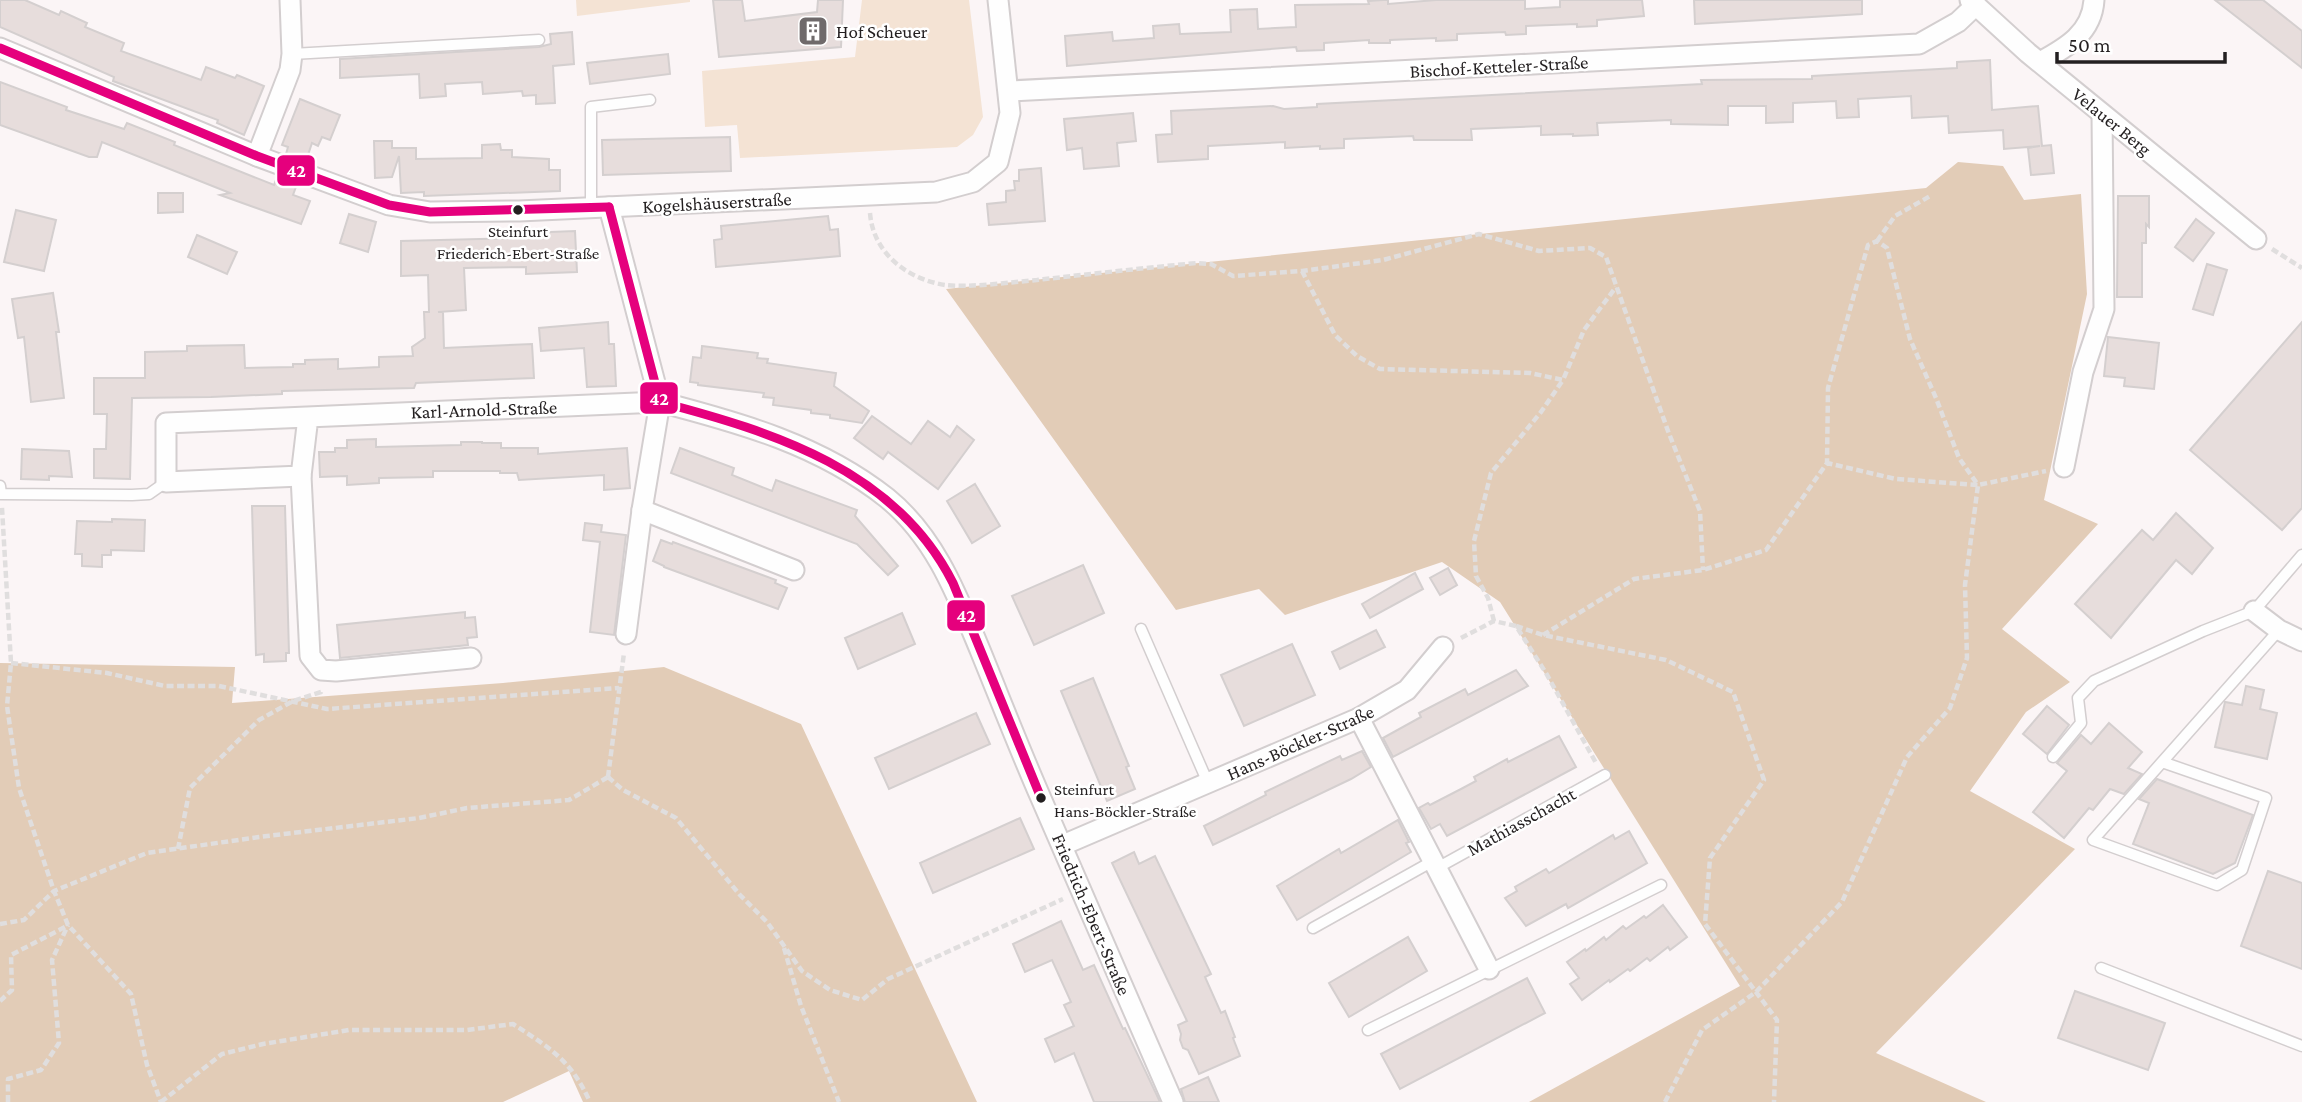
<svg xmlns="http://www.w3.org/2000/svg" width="2302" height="1102" font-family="'Crimson Pro',serif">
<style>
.green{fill:#f4e3d4}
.forest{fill:#e2ccb7}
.building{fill:#e7dddc;stroke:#d4cfcf;stroke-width:2}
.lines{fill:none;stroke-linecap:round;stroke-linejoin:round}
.lane-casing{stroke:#d3cecf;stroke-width:13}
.street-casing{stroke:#d3cecf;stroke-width:23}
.path{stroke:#e0dede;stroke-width:4.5;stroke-dasharray:7 3.5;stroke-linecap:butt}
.lane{stroke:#fefefe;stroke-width:10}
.street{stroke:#fefefe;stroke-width:19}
.bus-1-casing{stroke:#fff;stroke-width:14}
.bus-1{stroke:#e5007d;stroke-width:9}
.bus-dot{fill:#231f20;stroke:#fff;stroke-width:2.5}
.labels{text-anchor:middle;stroke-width:5;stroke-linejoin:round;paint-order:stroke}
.bus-label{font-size:17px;fill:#231f20;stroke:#fff}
.poi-label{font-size:19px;fill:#231f20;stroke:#fff;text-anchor:start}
.street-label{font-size:19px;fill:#231f20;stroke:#fff}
.line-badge{stroke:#fff;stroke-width:2.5}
.badge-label{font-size:19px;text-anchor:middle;font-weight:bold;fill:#fff}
</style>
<rect width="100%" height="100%" fill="#fbf5f6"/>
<g class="green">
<polygon points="576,0 690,0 690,2 577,16"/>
<polygon points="862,0 969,0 983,117 973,135 957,147 740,158 737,125 705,127 702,71 855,57"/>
</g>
<g class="forest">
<polygon points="1958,162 2003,166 2024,200 2081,194 2087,294 2044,500 2098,524 2002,629 2070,682 2026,712 1970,791 2075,849 1876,1053 1986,1102 1529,1102 1740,986 1500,602 1442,562 1285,615 1259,589 1176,610 946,289 1926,188"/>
<polygon points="0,663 235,667 232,703 503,683 664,667 801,724 977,1102 583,1102 569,1071 503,1102 0,1102"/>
</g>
<g class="building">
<polygon points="0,0 25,0 59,15 61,11 87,23 85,27 124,43 121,51 201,80 206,67 235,78 237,75 264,86 244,135 217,123 218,120 113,81 114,77 0,27"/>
<polygon points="713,0 742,0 745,21 817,12 818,0 843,0 841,47 719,57"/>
<polygon points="1383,0 1388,0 1388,4 1436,0 1525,0 1525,9 1560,7 1560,0 1642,0 1644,16 1597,20 1597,26 1577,27 1577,24 1526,26 1526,34 1506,35 1505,32 1457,34 1457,40 1436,41 1436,38 1390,40 1390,43 1369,43 1369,40 1324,43 1324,50 1297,51 1296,47 1259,50 1067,66 1065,36 1112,32 1113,41 1154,38 1153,26 1179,24 1180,34 1231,32 1230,10 1257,9 1258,29 1296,27 1295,5 1369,4 1368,1"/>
<polygon points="1694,0 1862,0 1862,14 1695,24"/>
<polygon points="2215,0 2263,0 2302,31 2302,68"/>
<polygon points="572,32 574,64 553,66 555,103 536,104 536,95 523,96 522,91 483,94 482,82 445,84 446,96 420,98 419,74 340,78 340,59 539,47 551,44 550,34"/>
<polygon points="668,54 670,74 590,84 587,63"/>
<polygon points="1990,60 1992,110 2038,106 2042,146 2051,145 2054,173 2031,175 2028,148 2040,146 2004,149 2003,130 1949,133 1948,116 1912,118 1911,96 1858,99 1859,117 1837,118 1836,101 1793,103 1793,122 1766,123 1766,106 1728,106 1728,125 1671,124 1671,120 1597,123 1598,135 1573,136 1573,134 1541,135 1541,126 1471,129 1472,140 1414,140 1413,136 1344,139 1344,148 1320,149 1320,146 1285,148 1285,142 1208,146 1208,159 1158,162 1156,135 1172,134 1171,111 1273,106 1284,109 1317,107 1317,104 1702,84 1701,80 1812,79 1812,76 1957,68 1957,62"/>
<polygon points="0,82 67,107 66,110 124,129 127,123 175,142 174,145 274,185 277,177 297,184 293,195 310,201 301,224 220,195 230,193 102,142 97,157 89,157 0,125"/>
<polygon points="300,99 340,115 330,140 322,137 318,146 312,143 306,161 286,154 288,147 282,145"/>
<polygon points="1133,113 1136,141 1117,143 1119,166 1084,169 1082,148 1067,150 1064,119"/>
<polygon points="730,137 731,171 603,175 602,140"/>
<polygon points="374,141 392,141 392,148 416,148 416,159 482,158 482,145 500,144 501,150 512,150 512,157 549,159 549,170 560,170 560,191 424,196 424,192 401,193 399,156 392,177 375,178"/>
<polygon points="1041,168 1045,221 989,225 987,204 1006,202 1006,191 1015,190 1014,181 1019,181 1019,170"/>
<polygon points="158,193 183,193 183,212 158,213"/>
<polygon points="2118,196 2149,196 2149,227 2146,224 2146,243 2142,243 2142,297 2117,297"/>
<polygon points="16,210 56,220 44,271 4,262"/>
<polygon points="349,214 376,222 368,252 340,243"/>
<polygon points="828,216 830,230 838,229 840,256 716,267 714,240 722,239 721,226"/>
<polygon points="2196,219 2214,233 2193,261 2175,247"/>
<polygon points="575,231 577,272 526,274 526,267 464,268 466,310 438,312 443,312 444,348 532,344 534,378 416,383 414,388 282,391 282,394 211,397 132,398 130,479 94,478 94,449 106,449 107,414 94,414 94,378 145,378 145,352 187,351 187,346 244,345 245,368 293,367 293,364 305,364 305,360 338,359 338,369 379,367 379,357 413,356 412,347 425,338 424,312 429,312 428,275 401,276 401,241 525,238 525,233"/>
<polygon points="197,235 237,252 227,274 188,257"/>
<polygon points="2207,264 2227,270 2213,315 2193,309"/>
<polygon points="53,293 59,332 56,332 64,398 31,402 24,337 18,338 12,299"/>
<polygon points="608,322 609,344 614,344 616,386 587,387 584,348 541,351 539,328"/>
<polygon points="2302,322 2302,508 2282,530 2190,450"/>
<polygon points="2108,337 2159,343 2154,389 2124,386 2125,378 2104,376"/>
<polygon points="702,346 758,353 757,358 768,359 767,363 836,373 834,386 869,411 862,423 830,418 830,415 811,413 811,410 773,405 774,398 763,397 764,393 698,385 698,383 690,382 693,357 701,358"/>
<polygon points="872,416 911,444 928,421 950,437 957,426 974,440 938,489 888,452 883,459 854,438"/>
<polygon points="376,439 376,447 461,445 461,442 482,442 482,443 501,443 501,448 538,448 538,454 627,448 630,488 604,490 604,475 519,480 517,473 500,473 500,471 433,471 433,477 379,478 379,483 347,485 347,476 320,477 319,452 335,452 335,448 347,448 347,440"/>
<polygon points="680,448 734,468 732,475 772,491 776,480 857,510 855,516 898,566 888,575 857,544 671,473"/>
<polygon points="22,449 69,451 72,477 49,476 49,480 21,479"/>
<polygon points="975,484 1000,526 972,543 947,501"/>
<polygon points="252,506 285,506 289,653 286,653 286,661 264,662 264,654 256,655"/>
<polygon points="2176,513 2213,548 2192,574 2176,560 2111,638 2075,604 2142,530 2153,540"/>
<polygon points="112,519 145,520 144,551 111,550 111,555 102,555 102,567 82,566 82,554 75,554 77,521 112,522"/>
<polygon points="585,523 602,525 601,532 626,535 614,635 590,632 600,542 583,540"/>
<polygon points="661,540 672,544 673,542 776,580 775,583 787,588 778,609 664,567 664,566 653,561"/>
<polygon points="1083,565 1104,613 1034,645 1012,596"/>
<polygon points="1448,568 1457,585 1440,595 1430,578"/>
<polygon points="1415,573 1423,589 1370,618 1362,604"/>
<polygon points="465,612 465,618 475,617 477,637 467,638 468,645 340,658 337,625"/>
<polygon points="902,613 915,644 858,669 845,638"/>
<polygon points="1376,630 1385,647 1340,669 1332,652"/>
<polygon points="1292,644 1315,695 1244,726 1221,675"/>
<polygon points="1516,670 1528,686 1393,757 1383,738 1421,717 1419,713 1465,689 1468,695"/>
<polygon points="1093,678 1129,766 1126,767 1135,789 1107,801 1061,691"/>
<polygon points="2246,686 2264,690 2260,709 2277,713 2267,759 2215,747 2225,702 2242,705"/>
<polygon points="2047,706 2069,725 2047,754 2023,734"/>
<polygon points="976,713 990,744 889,789 875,758"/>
<polygon points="2109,723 2142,752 2128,768 2142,774 2124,794 2110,789 2093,810 2089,808 2064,838 2033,812 2067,771 2057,763 2081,735 2091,744"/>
<polygon points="1559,736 1576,767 1447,836 1440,824 1431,829 1419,808 1428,803 1430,805 1461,789 1476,781 1474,777 1507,759 1508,762"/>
<polygon points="1362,751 1371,767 1351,779 1213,845 1204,826 1266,795 1265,792 1340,756 1342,760"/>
<polygon points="2157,779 2253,815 2235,863 2213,874 2133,844 2149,803 2139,799"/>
<polygon points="1020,818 1034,849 933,893 920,863"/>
<polygon points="1398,820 1409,842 1406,843 1411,852 1297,920 1277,886 1339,849 1341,853"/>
<polygon points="1629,831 1647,863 1568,908 1566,904 1526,926 1505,898 1517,891 1515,887 1546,869 1549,873 1613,835 1615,839"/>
<polygon points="1134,852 1139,864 1155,856 1211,974 1205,977 1221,1013 1225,1011 1235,1037 1233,1038 1240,1056 1199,1074 1188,1050 1183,1048 1180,1040 1181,1034 1178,1025 1187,1021 1112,863"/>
<polygon points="2268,871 2302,883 2302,969 2241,946"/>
<polygon points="1663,905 1687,937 1670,950 1668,947 1650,961 1647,958 1630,971 1628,969 1610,982 1609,980 1582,1000 1570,984 1579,978 1567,962 1585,949 1586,951 1604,937 1606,940 1623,926 1626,929 1644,916 1646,918"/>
<polygon points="1061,921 1083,970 1094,965 1123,1029 1125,1028 1160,1102 1094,1102 1074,1053 1055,1062 1045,1039 1074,1026 1064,1005 1071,1002 1052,960 1025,972 1013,944"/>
<polygon points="1408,937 1427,971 1349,1017 1329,983"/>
<polygon points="1527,978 1545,1013 1400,1089 1381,1054"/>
<polygon points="2075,991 2165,1023 2148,1070 2058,1038"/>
<polygon points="1208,1077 1219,1102 1185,1102 1181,1089"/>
</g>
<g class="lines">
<g class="lane-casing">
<g id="lane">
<polyline points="292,54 539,40"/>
<polyline points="591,208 591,107 650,100"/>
<polyline points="0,486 1,494 132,495 149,494 166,482"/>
<polyline points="1141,629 1208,783"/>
<polyline points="2053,757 2081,723 2078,698 2094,681 2203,631 2254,611 2302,555"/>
<polyline points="2162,762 2266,798 2242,870 2217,885 2093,840 2279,630"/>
<polyline points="1437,868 1605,775"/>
<polyline points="1313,928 1433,861"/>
<polyline points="2101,968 2302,1046"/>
<polyline points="1368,1030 1661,885"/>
</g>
</g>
<g class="street-casing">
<g id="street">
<polyline points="1970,0 2028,53 2256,239"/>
<polyline points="0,48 257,156 389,205 430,212 519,211 936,192 973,182 998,162 1010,113 998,0"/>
<path d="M2040 62C2066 48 2092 33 2094 0"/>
<polyline points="1009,91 1919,44 1958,22 1976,5"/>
<polyline points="257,156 290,70 292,54 290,0"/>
<path d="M609 207 660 402C741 423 820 445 887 498 935 537 957 595 980 650 1000 699 1019 748 1040 796 1085 898 1129 1000 1173 1102"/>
<polyline points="308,417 301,476 166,482 166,423 660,402 642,510 626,634"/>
<polyline points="2064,467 2083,372 2104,309 2102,114"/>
<polyline points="301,476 310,656 321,670 336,671 471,658"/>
<polyline points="642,510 794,570"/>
<polyline points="2254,611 2279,630 2302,641"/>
<polyline points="1359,718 1489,969"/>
<polyline points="1063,845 1359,718 1407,690 1443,647"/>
</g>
</g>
<g class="path">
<path d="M870 213C873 253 907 279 945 285 968 288 1013 282 1037 280 1090 274 1143 268 1197 263L1211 264 1233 276 1302 271 1383 260 1479 234 1539 251 1590 248 1606 257 1668 431 1700 511 1703 570"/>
<polyline points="1877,241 1895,216 1932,195"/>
<polyline points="2272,249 2302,268"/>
<polyline points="1302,271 1335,335 1357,356 1380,369 1530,373 1563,380 1584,330 1616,287"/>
<polyline points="2,508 11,663 7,706 19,788 54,891 68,925 131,994 147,1065 161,1102"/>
<polyline points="1494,621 1488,598 1476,576 1474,541 1491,473 1541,412 1563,380"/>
<polyline points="1516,626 1543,635 1666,660 1733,692 1764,780 1710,858 1705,924 1777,1020 1774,1102"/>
<polyline points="1543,635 1634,579 1703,570 1766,550 1827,463 1828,388 1868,245 1877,241 1887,248 1910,339 1936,398 1959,458 1978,485 1896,479 1827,463"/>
<polyline points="1461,638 1494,621 1516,626 1546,673 1596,763"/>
<polyline points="11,663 107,673 165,686 219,686 327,709 619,688"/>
<polyline points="608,777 623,790 676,818 740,895 767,922 802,971 830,990 862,1000 888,979 1063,899"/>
<polyline points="608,777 624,653"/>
<polyline points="178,849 190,788 259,720 293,701 321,692 322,689"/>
<polyline points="0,924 24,920 54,891 147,853 259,837 419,818 467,808 569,800 608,777"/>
<polyline points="784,948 801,1006 839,1102"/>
<polyline points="0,1001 12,990 11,955 67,926"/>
<polyline points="8,1102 8,1079 41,1070 59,1043 52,960 68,925"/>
<path d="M161 1102 222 1054 263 1044 349 1030H467L513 1024C550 1048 571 1060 590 1102"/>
<polyline points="1665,1102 1702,1030 1756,992 1842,902 1907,757 1950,708 1967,658 1965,585 1978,485 2046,471"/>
</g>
<use href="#lane" class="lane"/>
<use href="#street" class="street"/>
<g class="bus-1-casing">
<g id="bus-1">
<polyline points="0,48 257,156 389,205 430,212 609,207"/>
<path d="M609 207 660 402C774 432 896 470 953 583L1041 798"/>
</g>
</g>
<use href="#bus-1" class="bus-1"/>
</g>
<defs>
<g id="building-square" transform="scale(1.575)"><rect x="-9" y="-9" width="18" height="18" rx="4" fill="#6f6a6b" stroke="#fff"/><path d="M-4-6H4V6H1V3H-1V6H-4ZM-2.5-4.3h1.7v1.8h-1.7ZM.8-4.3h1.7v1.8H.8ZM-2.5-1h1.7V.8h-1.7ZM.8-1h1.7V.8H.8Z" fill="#fff"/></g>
</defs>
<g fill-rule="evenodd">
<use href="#building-square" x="813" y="31"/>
</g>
<g class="bus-dot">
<circle cx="518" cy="210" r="6"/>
<circle cx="1041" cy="798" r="6"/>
</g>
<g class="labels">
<g class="bus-label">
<text x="518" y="237">Steinfurt<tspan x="518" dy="22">Friederich-Ebert-Straße</tspan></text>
<text x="1054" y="795" text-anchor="start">Steinfurt<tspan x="1054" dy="22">Hans-Böckler-Straße</tspan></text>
</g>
<g class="poi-label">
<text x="836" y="38">Hof Scheuer</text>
</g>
<g class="street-label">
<text transform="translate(1499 66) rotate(-3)" y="7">Bischof-Ketteler-Straße</text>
<text transform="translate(2112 121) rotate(39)" y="7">Velauer Berg</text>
<text transform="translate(717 202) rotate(-3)" y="7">Kogelshäuserstraße</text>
<text transform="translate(484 409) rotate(-2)" y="7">Karl-Arnold-Straße</text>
<text transform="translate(1300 742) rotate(-24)" y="7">Hans-Böckler-Straße</text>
<text transform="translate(1521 821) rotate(-29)" y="7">Mathiasschacht</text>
<text transform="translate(1092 914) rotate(67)" y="7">Friedrich-Ebert-Straße</text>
</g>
</g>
<g class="line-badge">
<rect x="276" y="154" width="40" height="33" rx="7" fill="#e5007d"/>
<rect x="639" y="381" width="40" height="34" rx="7" fill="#e5007d"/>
<rect x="946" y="599" width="40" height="33" rx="7" fill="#e5007d"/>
</g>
<g class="badge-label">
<text x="296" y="177">42</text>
<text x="659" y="405">42</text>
<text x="966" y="622">42</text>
</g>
<path d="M2057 52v10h168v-10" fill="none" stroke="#231f20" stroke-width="3.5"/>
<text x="2068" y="52" font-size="21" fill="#231f20" stroke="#ffffff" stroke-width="5" paint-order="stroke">50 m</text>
</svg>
